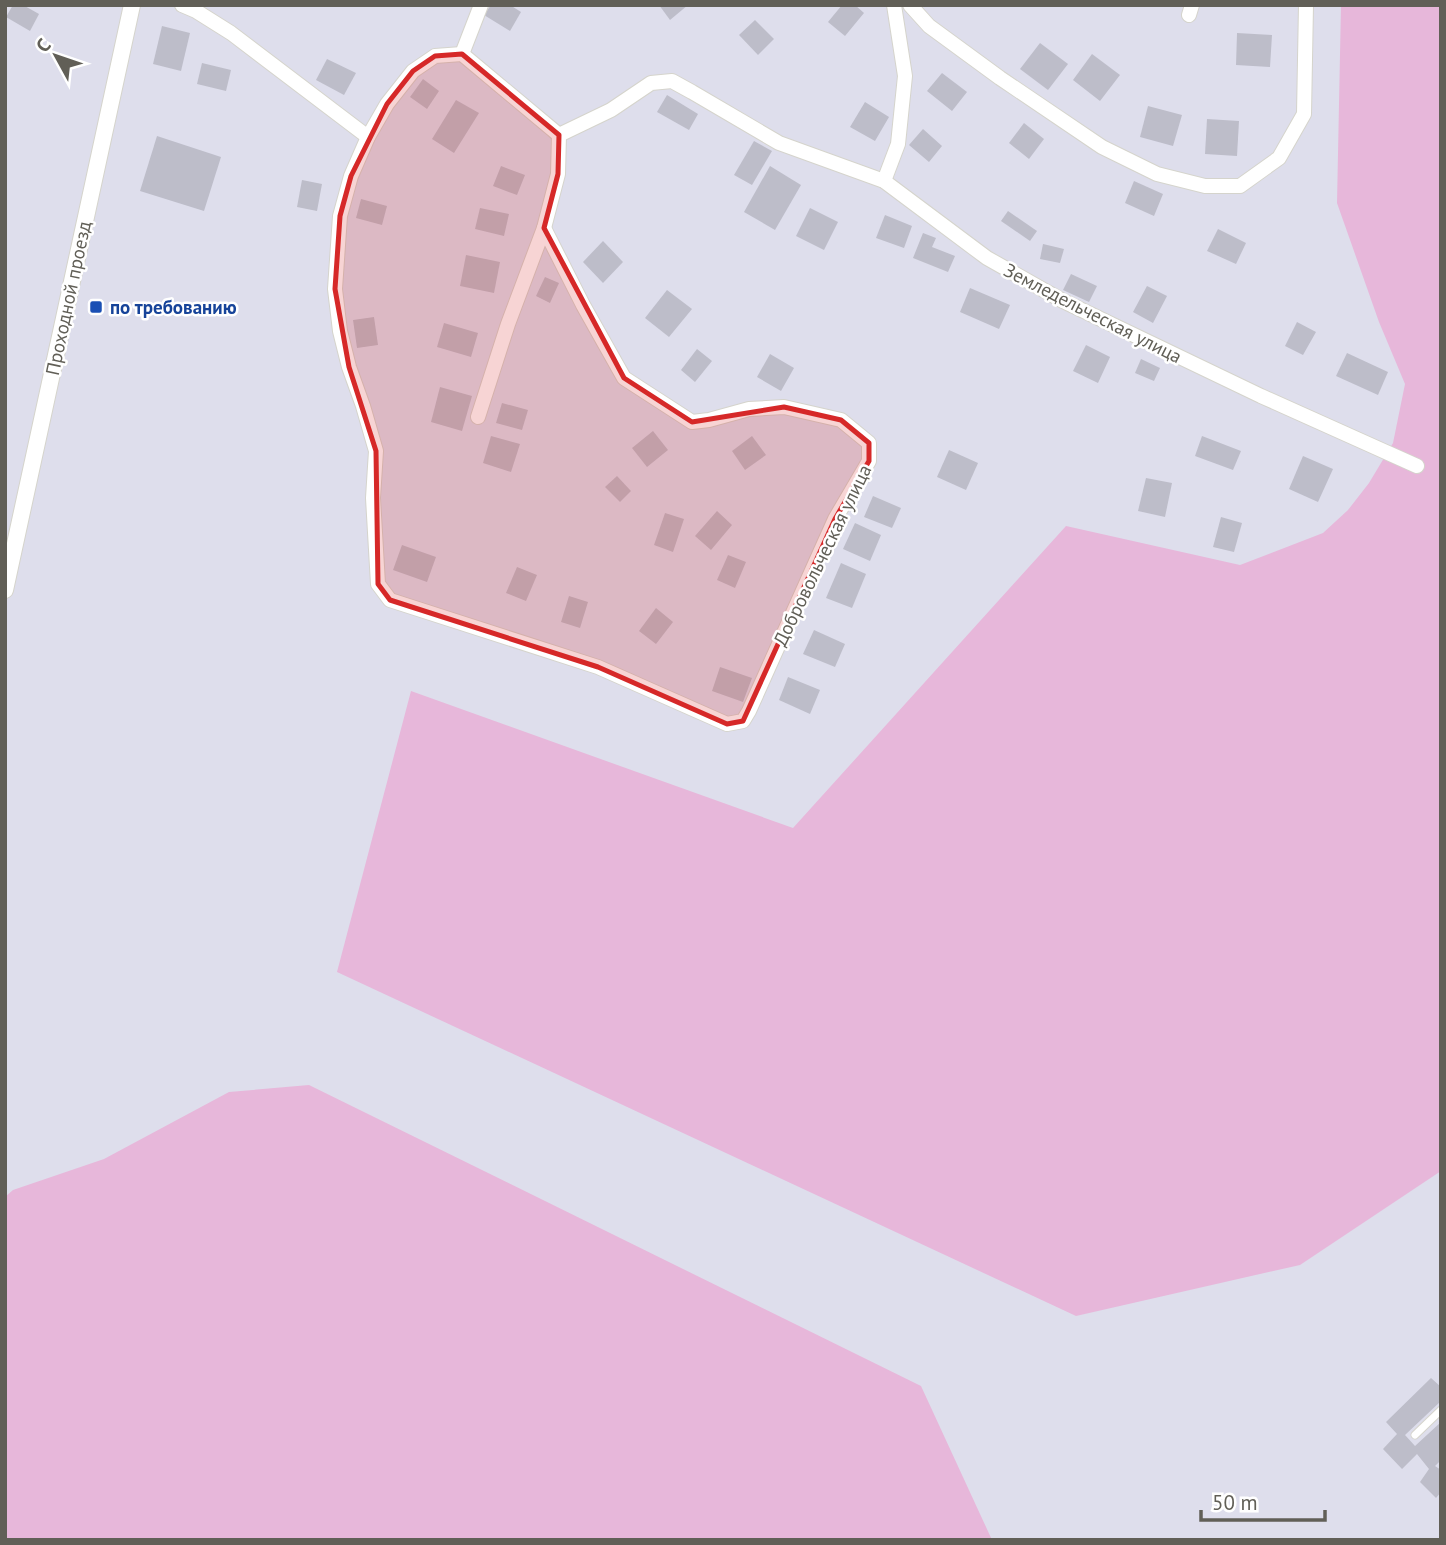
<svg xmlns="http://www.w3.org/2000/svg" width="1446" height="1545" font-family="'PT Sans',sans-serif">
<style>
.green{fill:#e7b7da}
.building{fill:#bdbdc9}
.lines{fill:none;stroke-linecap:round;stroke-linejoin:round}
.service-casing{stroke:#d5d4cc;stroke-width:9}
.minor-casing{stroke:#d5d4cc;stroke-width:16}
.tertiary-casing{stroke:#d5d4cc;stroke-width:18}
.service{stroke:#fff;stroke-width:7}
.minor{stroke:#fff;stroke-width:14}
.tertiary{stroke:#fff;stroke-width:16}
.marked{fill:#d62828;fill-opacity:0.2;stroke:#d62828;stroke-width:5;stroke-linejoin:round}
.transit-dot{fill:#1a4fb4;stroke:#fff;stroke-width:2.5}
.labels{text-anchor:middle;stroke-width:5;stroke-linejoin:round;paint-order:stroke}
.street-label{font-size:19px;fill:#615f57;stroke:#fff}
.transit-label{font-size:19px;font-weight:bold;fill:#164399;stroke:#fff;text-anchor:start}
</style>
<rect width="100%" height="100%" fill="#dedeec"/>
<g class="green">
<polygon points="1341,5 1441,5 1441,1171 1300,1265 1076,1316 337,972 411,691 793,828 1066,526 1240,565 1323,533 1348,510 1369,483 1393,443 1405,384 1379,322 1337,203"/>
<polygon points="309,1085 921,1386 992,1540 5,1540 5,1197 13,1190 104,1159 229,1092"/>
</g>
<g class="building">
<polygon points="13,5 23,5 39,14 30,31 6,17"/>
<polygon points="491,5 510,5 521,12 510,31 484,15"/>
<polygon points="659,5 688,5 670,20"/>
<polygon points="842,5 855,5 864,13 845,36 828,22"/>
<polygon points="755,20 774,39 758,55 739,35"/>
<polygon points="162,26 190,33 181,71 153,64"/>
<polygon points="1237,33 1272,35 1270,67 1236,65"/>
<polygon points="1040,43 1068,64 1048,90 1020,69"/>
<polygon points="1092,54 1120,75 1100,101 1073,80"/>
<polygon points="327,59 356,73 344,95 316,80"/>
<polygon points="202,63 231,70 226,91 197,84"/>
<polygon points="942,73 967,92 952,111 927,91"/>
<polygon points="423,79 439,91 427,109 410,97"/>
<polygon points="667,95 698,114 689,130 657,112"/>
<polygon points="456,100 479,113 454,153 432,139"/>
<polygon points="865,102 889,117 875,141 850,127"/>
<polygon points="1148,106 1182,115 1173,146 1140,137"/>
<polygon points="1207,119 1239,121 1237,156 1205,154"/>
<polygon points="1024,123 1044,139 1029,159 1009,143"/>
<polygon points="923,129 942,146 929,162 909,145"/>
<polygon points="157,136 221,157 204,211 140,191"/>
<polygon points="754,141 772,151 752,185 734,175"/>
<polygon points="501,166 525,175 517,195 493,186"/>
<polygon points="770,166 801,185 775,230 744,212"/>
<polygon points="302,180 322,184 317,211 297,207"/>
<polygon points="1134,181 1163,194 1154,216 1125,203"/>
<polygon points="361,199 387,206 382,225 356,218"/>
<polygon points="480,208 509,214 504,236 475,229"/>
<polygon points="810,208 838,222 824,250 796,236"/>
<polygon points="1008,211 1037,231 1030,241 1001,221"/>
<polygon points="885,215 912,226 904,248 876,238"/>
<polygon points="1218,229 1246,243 1236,264 1207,251"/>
<polygon points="923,233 936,238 932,247 955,256 948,272 913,258"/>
<polygon points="603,241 623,262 603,283 583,262"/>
<polygon points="1043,244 1064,249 1060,263 1040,259"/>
<polygon points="466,255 500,262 494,293 460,286"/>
<polygon points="1071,274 1097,286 1089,302 1063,290"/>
<polygon points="545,277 559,283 550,303 536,296"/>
<polygon points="1147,286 1167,296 1153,323 1133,312"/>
<polygon points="970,288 1010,305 999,329 960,312"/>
<polygon points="667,290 692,309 669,337 645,318"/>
<polygon points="374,317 378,345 357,348 353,320"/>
<polygon points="1297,322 1316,332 1303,355 1285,346"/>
<polygon points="444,323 478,333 471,357 437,347"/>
<polygon points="1086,345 1110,357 1098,383 1073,371"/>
<polygon points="697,349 712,361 695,382 681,370"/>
<polygon points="1347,353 1388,372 1378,395 1336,376"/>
<polygon points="770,354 794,368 781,391 757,377"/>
<polygon points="1141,359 1160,368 1154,381 1135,373"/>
<polygon points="440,387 472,396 462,431 431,422"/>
<polygon points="502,403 528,410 522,430 496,423"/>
<polygon points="653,431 668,450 647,467 632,448"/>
<polygon points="491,436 520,444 511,472 483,463"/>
<polygon points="752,436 766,455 745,470 732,451"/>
<polygon points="1202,436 1241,451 1233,470 1195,456"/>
<polygon points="949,450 978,463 966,490 937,477"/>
<polygon points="1303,456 1333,469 1318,502 1289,489"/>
<polygon points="617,476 631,491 620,502 605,487"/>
<polygon points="1146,478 1172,483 1165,517 1138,511"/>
<polygon points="873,496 901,508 892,528 864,517"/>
<polygon points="717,511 732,525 711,550 695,536"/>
<polygon points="665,513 684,519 673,552 654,545"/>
<polygon points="1221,517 1242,523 1234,552 1213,547"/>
<polygon points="855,523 881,535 870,561 843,549"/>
<polygon points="402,545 436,557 427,582 393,570"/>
<polygon points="728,555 746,562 735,588 717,580"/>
<polygon points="841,563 866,574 852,608 826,598"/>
<polygon points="517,567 537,575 526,601 506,593"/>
<polygon points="569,596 588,602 580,628 561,622"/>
<polygon points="656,608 673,622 656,644 639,631"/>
<polygon points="814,630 845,644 835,667 803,654"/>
<polygon points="720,667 752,678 743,702 712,691"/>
<polygon points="788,677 820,690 810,714 779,700"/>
<polygon points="1431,1378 1441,1387 1441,1401 1405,1435 1415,1446 1441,1422 1441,1460 1435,1466 1441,1470 1441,1492 1436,1498 1420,1482 1429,1469 1417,1454 1402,1469 1383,1449 1397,1434 1386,1422"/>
</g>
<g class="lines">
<g class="service-casing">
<polyline id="service" points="1415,1435 1441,1410"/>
</g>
<g class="minor-casing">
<g id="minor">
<polyline points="182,5 196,11 231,33 368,137"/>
<polyline points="910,5 929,26 1000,78 1102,147 1157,174 1205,186 1240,186 1279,158 1304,114 1306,5"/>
<polyline points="1189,15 1192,5"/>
<polyline points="462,54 435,56 413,71 387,104 368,137 351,176 340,216 335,289 340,331 349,367 363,406 376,451 373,498 378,584 390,600 598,667 727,724 743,721 749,711 835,519 869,461 869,443 841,420 784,407 749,409 709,420 692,422 624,378 583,305 544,228"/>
<polyline points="462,54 559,135"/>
<polyline points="462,54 481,5"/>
<polyline points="559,135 611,110 651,83 672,81 692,92 779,143 884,181 987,258 1063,301 1261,396 1417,466"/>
<polyline points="884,181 898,144 905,76 894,5"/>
<polyline points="478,417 508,324 544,228 558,174 559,135"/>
</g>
</g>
<g class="tertiary-casing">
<polyline id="tertiary" points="5,590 132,5"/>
</g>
<use href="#service" class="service"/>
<use href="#minor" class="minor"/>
<use href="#tertiary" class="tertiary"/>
</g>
<path class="marked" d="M462 54 559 135 558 174 544 228 624 378 692 422 784 407 841 420 869 443V461L835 519 743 721 727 724 598 667 390 600 378 584 376 451 349 367 335 289 340 216 351 176 387 104 413 71 435 56Z"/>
<rect class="transit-dot" x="89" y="300" width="14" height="14" rx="3.5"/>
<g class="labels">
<g class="street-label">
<text transform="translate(68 298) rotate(-78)" y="7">Проходной проезд</text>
<text transform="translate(1093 313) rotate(27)" y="7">Земледельческая улица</text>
<text transform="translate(822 555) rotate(-64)" y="7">Добровольческая улица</text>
</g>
<g class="transit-label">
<text x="110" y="314">по требованию</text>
</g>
</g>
<rect width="1446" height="1545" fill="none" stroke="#615f57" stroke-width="14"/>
<g transform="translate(56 56) rotate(310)" stroke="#ffffff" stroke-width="5" paint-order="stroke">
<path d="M0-5L12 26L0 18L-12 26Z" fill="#615f57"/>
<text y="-10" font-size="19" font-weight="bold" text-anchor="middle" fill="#615f57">С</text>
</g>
<path d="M1201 1510v10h124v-10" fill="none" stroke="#615f57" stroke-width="3.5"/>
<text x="1212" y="1510" font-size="21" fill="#615f57" stroke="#ffffff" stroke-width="5" paint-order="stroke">50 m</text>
</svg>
